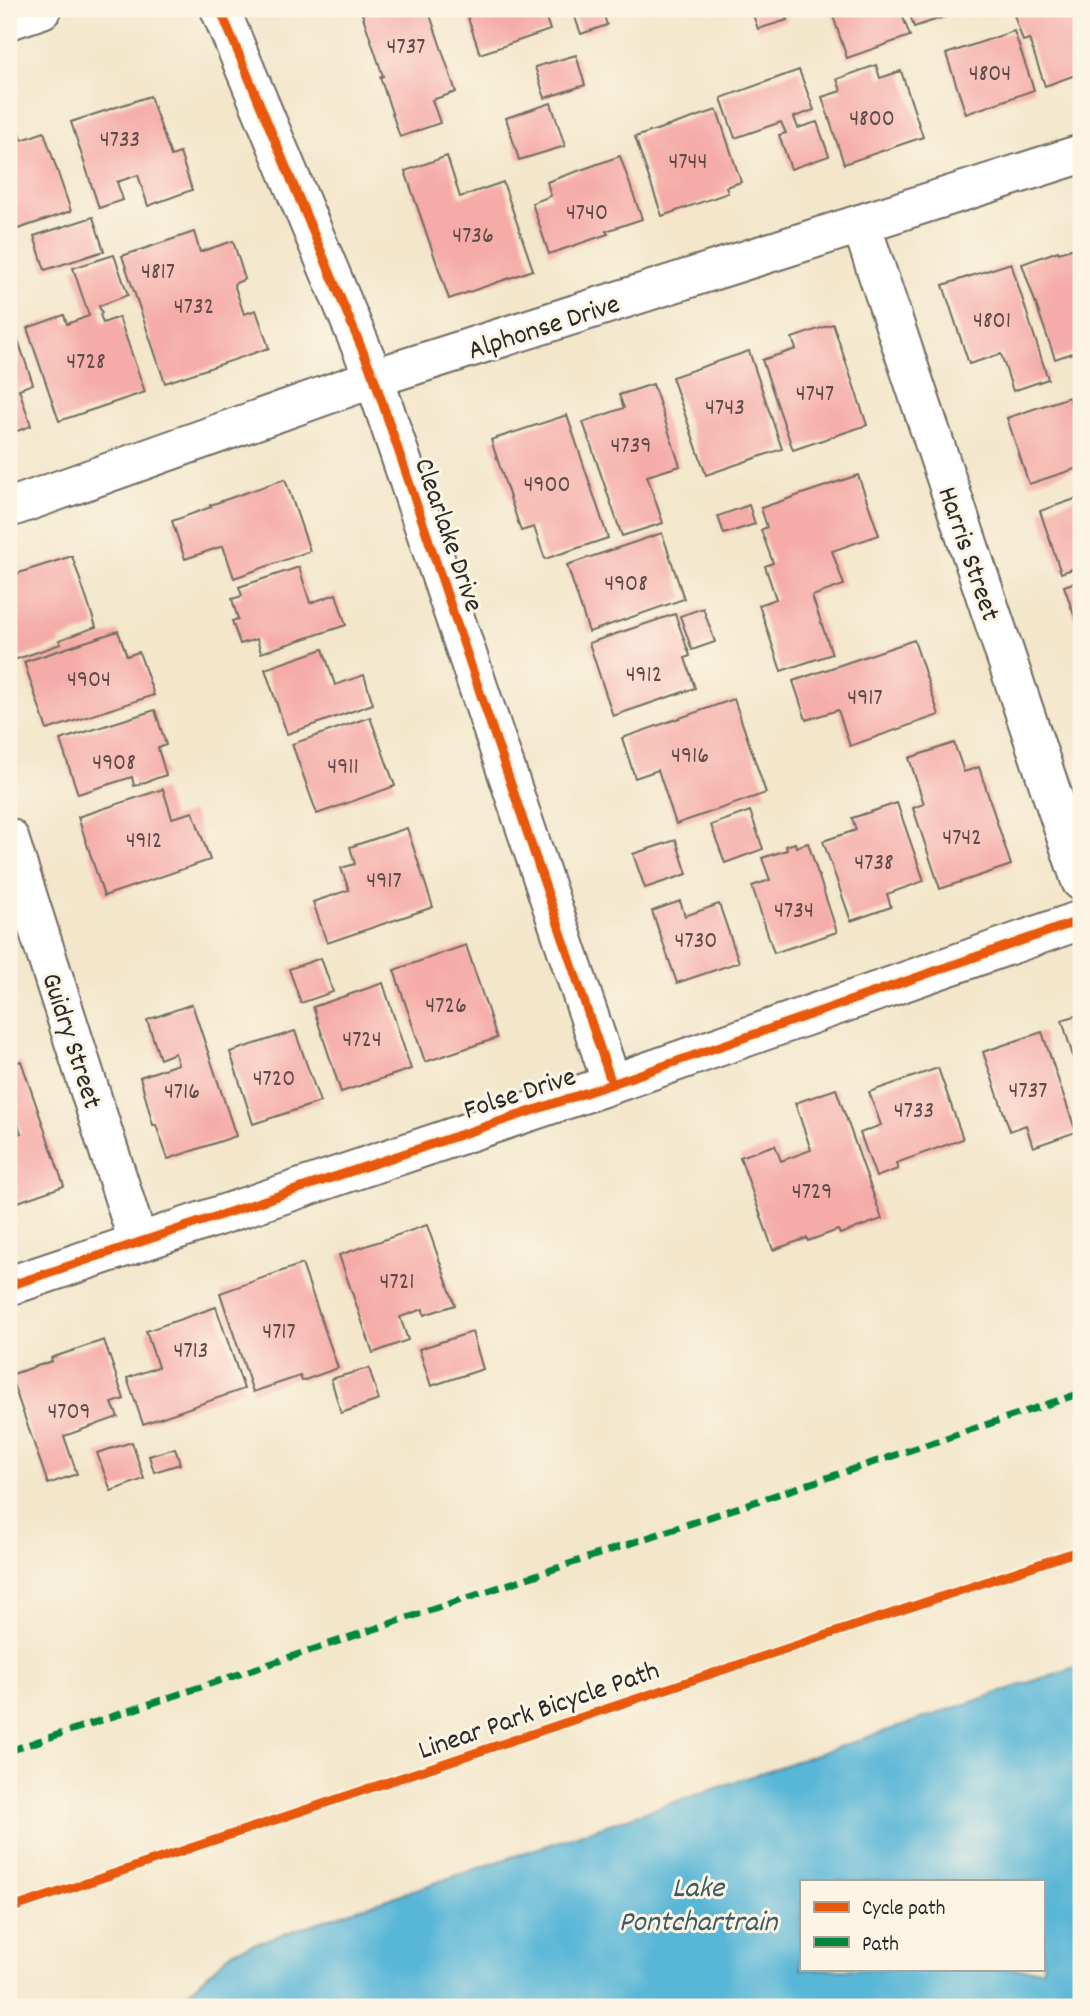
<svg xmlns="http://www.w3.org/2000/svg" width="1090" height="2016" font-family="Dekko,sans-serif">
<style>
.water{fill:#59b6d7;stroke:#427081;stroke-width:2;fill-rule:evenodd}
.building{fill:#f5aca8}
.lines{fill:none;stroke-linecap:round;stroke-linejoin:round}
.minor-casing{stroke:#716c63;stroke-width:42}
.minor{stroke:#fff;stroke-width:38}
.quiet{stroke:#00873e;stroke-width:7;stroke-dasharray:14 7;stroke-linecap:butt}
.cycleway-casing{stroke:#fcf5e5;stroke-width:13}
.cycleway{stroke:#e8590c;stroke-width:9}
.labels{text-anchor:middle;stroke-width:6;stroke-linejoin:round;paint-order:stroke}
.number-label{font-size:24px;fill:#5e4b4a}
.street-label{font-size:28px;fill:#2b2b2b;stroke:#fcf5e5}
.water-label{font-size:30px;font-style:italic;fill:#3b5c67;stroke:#fcf5e5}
</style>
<rect width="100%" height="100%" fill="#fcf5e5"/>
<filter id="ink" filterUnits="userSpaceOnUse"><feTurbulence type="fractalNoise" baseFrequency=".0143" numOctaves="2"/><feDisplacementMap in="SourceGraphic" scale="14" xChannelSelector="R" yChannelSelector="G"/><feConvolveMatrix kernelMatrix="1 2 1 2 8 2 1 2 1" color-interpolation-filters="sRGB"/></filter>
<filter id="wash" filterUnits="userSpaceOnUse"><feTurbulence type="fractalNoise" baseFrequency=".00686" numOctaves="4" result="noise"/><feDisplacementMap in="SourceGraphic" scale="28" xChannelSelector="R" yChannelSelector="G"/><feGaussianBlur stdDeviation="1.57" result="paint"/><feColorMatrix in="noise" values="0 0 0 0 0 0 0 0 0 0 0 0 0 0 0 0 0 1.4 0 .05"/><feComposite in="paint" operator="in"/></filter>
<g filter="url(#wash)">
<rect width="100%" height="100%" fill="#f3e6ca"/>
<path class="water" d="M1081 1665V2007H172L233 1951ZM801 1881H1043V1969H801Z"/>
<g id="blocks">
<g class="building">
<polygon points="378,9 428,9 456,92 432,100 440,123 400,137 380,77 383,76 362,14"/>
<polygon points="465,9 543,9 550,30 480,54"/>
<polygon points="572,9 602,9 607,25 581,34"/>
<polygon points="762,9 783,9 787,20 758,29 752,12"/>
<polygon points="855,9 900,9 910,36 847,58 833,16"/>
<polygon points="908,9 952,9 953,14 914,27"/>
<polygon points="1012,9 1081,9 1081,73 1045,86 1029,39 1023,41"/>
<polygon points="1014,31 1034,90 966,114 946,54"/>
<polygon points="576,55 585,85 545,98 535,67"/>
<polygon points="876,65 880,78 901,71 923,137 844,164 822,97 841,91 837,79"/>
<polygon points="799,70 814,110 794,117 798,128 817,122 829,156 791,169 779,135 786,133 781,122 735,138 721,98"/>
<polygon points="150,96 171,156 180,153 192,190 148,206 138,175 117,182 123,200 99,208 71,122"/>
<polygon points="551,103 565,146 519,160 506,118"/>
<polygon points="717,110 741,182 726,187 728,193 662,216 635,137"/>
<polygon points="44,132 71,211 9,232 9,137 19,133 22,140"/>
<polygon points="447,156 460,197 503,182 533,270 449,299 405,171"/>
<polygon points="620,156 642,219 606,231 608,234 549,254 532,203 551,196 547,182"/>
<polygon points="93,217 104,251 45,270 34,236"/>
<polygon points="194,232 200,252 233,241 245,279 234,284 244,314 256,310 269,348 165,383 122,256"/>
<polygon points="1074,248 1075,251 1081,249 1081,350 1055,359 1022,264 1058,251 1059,253"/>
<polygon points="114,255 128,295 99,306 102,313 100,314 103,323 119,317 145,392 59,421 27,328 64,315 67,324 89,316 73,268"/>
<polygon points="1011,263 1048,379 1013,391 1001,354 969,364 943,285"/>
<polygon points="9,304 16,325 9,327"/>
<polygon points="833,324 867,425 793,450 762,360 796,349 792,338"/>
<polygon points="18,340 33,384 19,389 31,426 9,434 9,344"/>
<polygon points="749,351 782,449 706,475 672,377"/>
<polygon points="653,384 680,466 647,476 663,523 622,536 583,422 624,408 619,395"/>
<polygon points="1069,397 1074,414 1081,412 1081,467 1029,484 1007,418"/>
<polygon points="567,415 608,538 545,559 534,527 521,531 491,440"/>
<polygon points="858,475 879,535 832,551 844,585 812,596 832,654 781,671 759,605 776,599 765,566 773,563 761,530 767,527 761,508"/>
<polygon points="285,479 310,551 234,578 223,546 185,559 172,521 211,507 210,505"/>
<polygon points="1081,497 1081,566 1061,573 1040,511"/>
<polygon points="749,505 755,524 724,534 718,516"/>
<polygon points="662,533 684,599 589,632 567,565"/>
<polygon points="72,556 96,627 59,640 61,644 14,660 9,645 9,576"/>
<polygon points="299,567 310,603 336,594 346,625 261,653 257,639 240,644 232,621 238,619 232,599 242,596 239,587"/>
<polygon points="1081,580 1081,635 1064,586"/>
<polygon points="703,608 715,642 692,650 680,616"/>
<polygon points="675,614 690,656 685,658 695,688 613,716 589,643"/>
<polygon points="118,631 127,656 139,652 154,695 47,730 24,662"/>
<polygon points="914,640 939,715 850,746 838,710 806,720 793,681"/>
<polygon points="323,649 335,685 364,675 373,704 287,734 265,669"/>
<polygon points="734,699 766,793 676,824 658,770 635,778 622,738"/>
<polygon points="155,710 166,745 158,748 166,775 134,786 132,777 78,794 60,740"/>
<polygon points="370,717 395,786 317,814 292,744"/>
<polygon points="954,743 964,772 979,767 1011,865 940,889 913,808 924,804 909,758"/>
<polygon points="163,789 172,818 193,812 210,860 104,896 78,817"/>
<polygon points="897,803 924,881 887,894 891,907 851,921 823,841 856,830 852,818"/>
<polygon points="750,811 763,849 725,863 711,825"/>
<polygon points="407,828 433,907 327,943 313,902 349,890 341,868 355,864 350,847"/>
<polygon points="676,840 687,874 645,888 633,854"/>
<polygon points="795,843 796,847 808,843 837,932 774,953 752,886 770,880 762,858 787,850 786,846"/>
<polygon points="680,901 685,916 719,904 739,962 677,983 652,911"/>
<polygon points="466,945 497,1038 425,1062 394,970"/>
<polygon points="321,958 333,992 301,1003 289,969"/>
<polygon points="383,983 411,1069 341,1092 313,1007"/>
<polygon points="192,1004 236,1136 168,1159 156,1125 153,1125 140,1077 178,1064 175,1053 160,1059 147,1020"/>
<polygon points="1081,1014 1081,1076 1079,1076 1062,1020"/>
<polygon points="295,1031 320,1102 253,1124 230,1052"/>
<polygon points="1042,1032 1076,1132 1033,1147 1026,1125 1010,1131 983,1052"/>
<polygon points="21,1061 64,1186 9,1205 9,1125 13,1135 21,1133 12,1107 9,1108 9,1065"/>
<polygon points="938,1068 963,1139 896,1163 898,1169 876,1177 860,1133 881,1125 869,1092"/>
<polygon points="836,1089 882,1219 840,1234 838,1230 808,1241 807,1238 773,1250 740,1157 775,1145 781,1161 811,1150 795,1103"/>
<polygon points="427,1225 455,1305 424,1315 423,1309 400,1317 408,1340 373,1353 339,1255"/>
<polygon points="302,1264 338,1368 302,1381 300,1376 253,1392 220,1293"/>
<polygon points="216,1307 244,1389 143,1424 127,1378 158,1367 146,1331"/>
<polygon points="472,1332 483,1369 431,1386 419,1349"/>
<polygon points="104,1340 124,1399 112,1403 118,1417 64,1436 77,1474 48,1484 10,1375 52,1361 51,1358"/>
<polygon points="369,1368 379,1400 341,1413 331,1379"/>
<polygon points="132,1442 144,1479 111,1491 97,1453"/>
<polygon points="175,1448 180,1464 154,1472 149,1456"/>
</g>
</g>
</g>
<g filter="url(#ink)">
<use href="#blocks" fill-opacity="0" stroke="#716c63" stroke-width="2"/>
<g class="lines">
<g class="minor-casing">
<g id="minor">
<polyline points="220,9 374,378 612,1084"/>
<polyline points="9,20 42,9"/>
<polyline points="861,224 1081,881"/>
<polyline points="9,508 374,378 1081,154"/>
<polyline points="9,838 138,1242"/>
<polyline points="9,1286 612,1084 1081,920"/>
</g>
</g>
<use href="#minor" class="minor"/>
<polyline class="quiet" points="9,1751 1081,1393"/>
<g class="cycleway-casing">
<g id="cycleway">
<polyline points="220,9 374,378 612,1084"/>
<polyline points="9,1286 612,1084 1081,920"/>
<polyline points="9,1909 1081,1550"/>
</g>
</g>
<use href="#cycleway" class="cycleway"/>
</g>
</g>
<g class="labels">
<g class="number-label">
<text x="406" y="53">4737</text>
<text x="990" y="80">4804</text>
<text x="872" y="125">4800</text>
<text x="120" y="146">4733</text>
<text x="688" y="168">4744</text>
<text x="587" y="219">4740</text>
<text x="473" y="242">4736</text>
<text x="158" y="278">4817</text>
<text x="194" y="313">4732</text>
<text x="992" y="327">4801</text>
<text x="86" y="368">4728</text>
<text x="815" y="400">4747</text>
<text x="725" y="414">4743</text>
<text x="631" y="452">4739</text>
<text x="547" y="491">4900</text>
<text x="626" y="590">4908</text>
<text x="644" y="681">4912</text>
<text x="89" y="686">4904</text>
<text x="865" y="704">4917</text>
<text x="690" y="762">4916</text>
<text x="114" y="769">4908</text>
<text x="343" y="773">4911</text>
<text x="962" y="844">4742</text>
<text x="144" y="847">4912</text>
<text x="874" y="869">4738</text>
<text x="384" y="887">4917</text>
<text x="794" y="917">4734</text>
<text x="696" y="947">4730</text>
<text x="446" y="1012">4726</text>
<text x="362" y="1046">4724</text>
<text x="274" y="1085">4720</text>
<text x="1028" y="1097">4737</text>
<text x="182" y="1098">4716</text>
<text x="914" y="1117">4733</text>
<text x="812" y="1198">4729</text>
<text x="397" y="1288">4721</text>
<text x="279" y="1338">4717</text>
<text x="191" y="1357">4713</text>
<text x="69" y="1418">4709</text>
</g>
<g class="street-label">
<text transform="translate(543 325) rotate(-18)" y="10">Alphonse Drive</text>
<text transform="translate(451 534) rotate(71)" y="10">Clearlake Drive</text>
<text transform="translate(971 553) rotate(71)" y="10">Harris Street</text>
<text transform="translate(74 1040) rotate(72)" y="10">Guidry Street</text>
<text transform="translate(519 1091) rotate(-18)" y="10">Folse Drive</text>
<text transform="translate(538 1708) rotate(-19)" y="10">Linear Park Bicycle Path</text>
</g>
<g class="water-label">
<text x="698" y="1896">Lake<tspan x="698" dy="34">Pontchartrain</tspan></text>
</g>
</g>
<rect width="1090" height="2016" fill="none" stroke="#fcf5e5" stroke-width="35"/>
<rect x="800" y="1880" width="245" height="91" fill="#fcf5e5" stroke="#a8a49b" stroke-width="2"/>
<rect x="814" y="1902" width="35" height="10" fill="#e8590c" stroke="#a8a49b" stroke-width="2"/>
<text x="862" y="1914" font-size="21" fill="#2b2b2b">Cycle path</text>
<rect x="814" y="1937" width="35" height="10" fill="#00873e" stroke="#a8a49b" stroke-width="2"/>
<text x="862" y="1950" font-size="21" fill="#2b2b2b">Path</text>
</svg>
